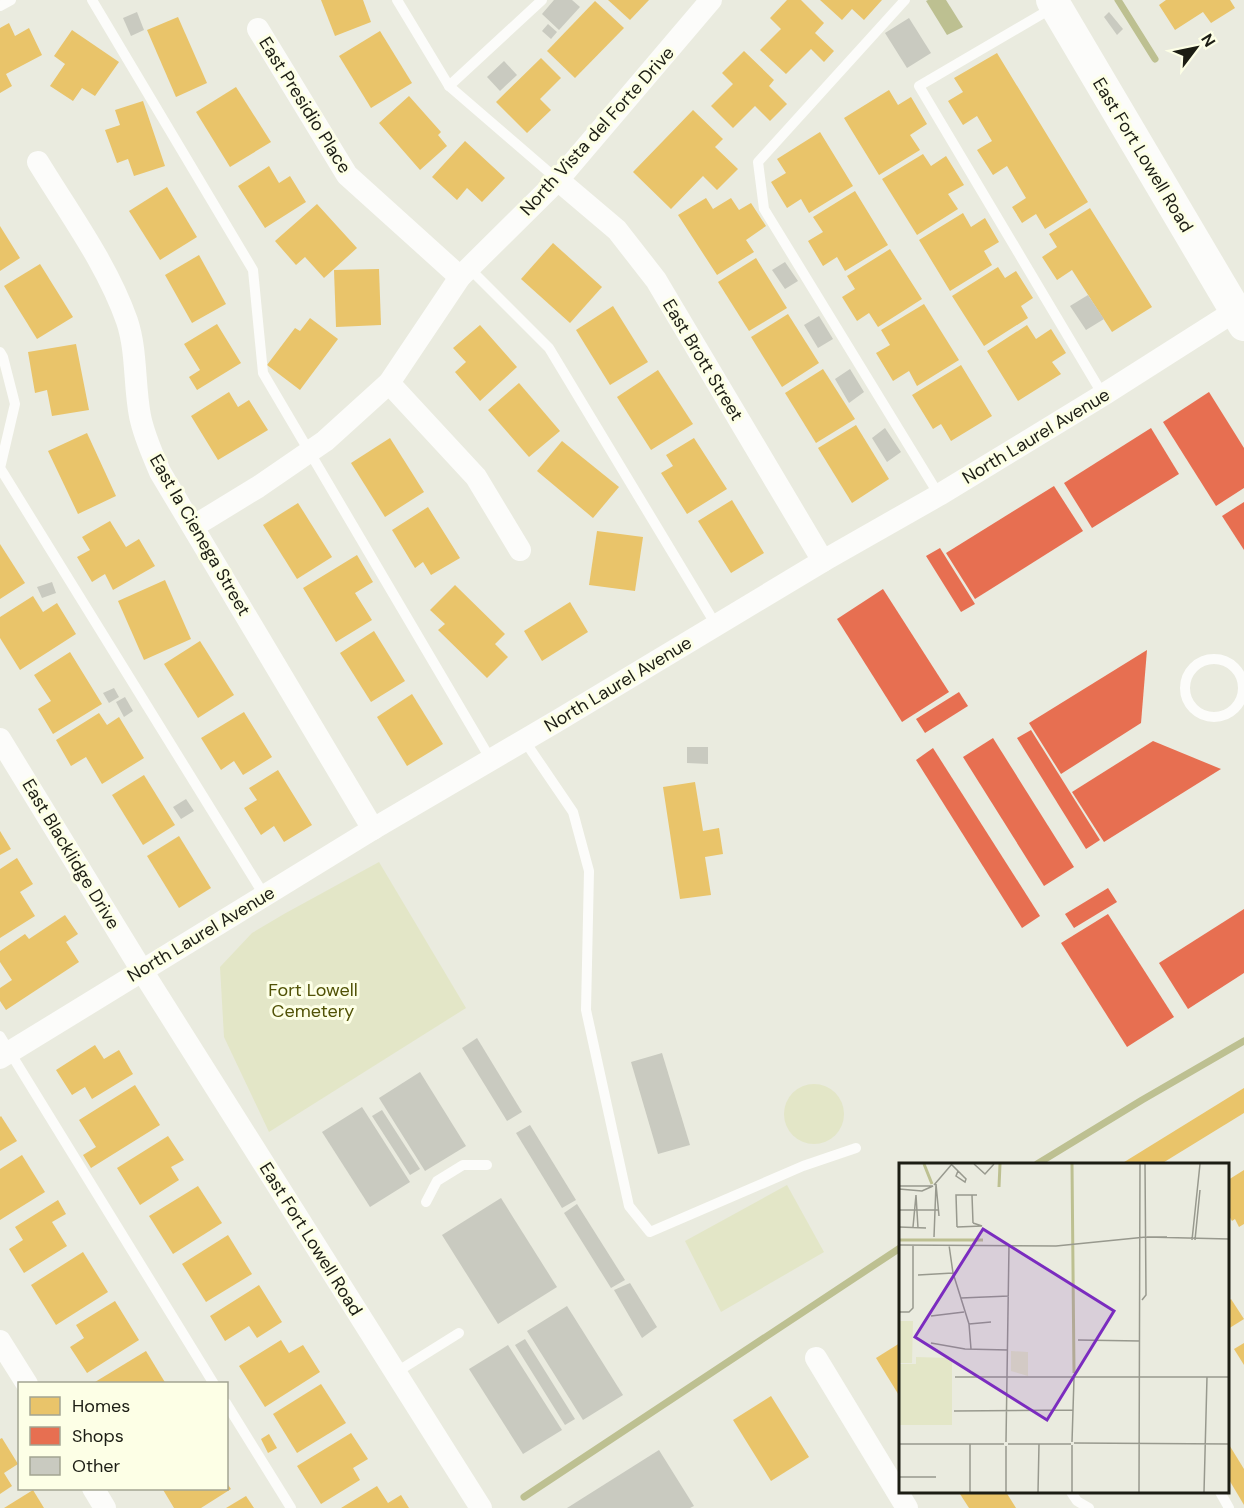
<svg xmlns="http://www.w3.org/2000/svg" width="1244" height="1508" font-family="'DM Sans',sans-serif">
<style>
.green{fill:#e3e6c7}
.water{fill:#bdc091}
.homes{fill:#e9c46a}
.shops{fill:#e76f51}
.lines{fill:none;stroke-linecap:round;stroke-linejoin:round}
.stream{stroke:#bdc091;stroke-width:7}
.building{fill:#c9cac0}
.lane{stroke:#fcfcfa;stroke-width:10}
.street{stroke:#fcfcfa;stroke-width:22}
.secondary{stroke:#fcfcfa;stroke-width:32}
.labels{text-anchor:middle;stroke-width:6;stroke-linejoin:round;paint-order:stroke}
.street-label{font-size:18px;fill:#1c1d14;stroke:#fdffe6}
.park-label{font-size:18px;fill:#515206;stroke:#fdffe6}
.inset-river{fill:none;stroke:#bdc091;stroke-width:3}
.inset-road{fill:none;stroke:#98998e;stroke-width:1.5}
.view{fill:#7b2cbf;fill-opacity:0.15;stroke:#7b2cbf;stroke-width:3}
.inset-edge{fill:none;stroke:#1c1d14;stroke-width:3}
</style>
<rect width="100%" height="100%" fill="#eaebdf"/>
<g class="green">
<polygon points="379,862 466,1008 269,1132 224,1037 220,967 252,933 284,914"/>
<circle cx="814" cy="1114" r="30"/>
<polygon points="787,1185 824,1252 721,1312 685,1241"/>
</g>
<polygon class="water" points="928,0 946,0 963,27 947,35 926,1"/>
<g class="homes">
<polygon points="321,0 363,0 371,22 335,36"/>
<polygon points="608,0 649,0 630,20"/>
<polygon points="787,0 801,0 824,23 815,33 834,51 824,62 811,49 786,74 760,50 781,29 770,18"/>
<polygon points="820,0 882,0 864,20 852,9 842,20"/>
<polygon points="1166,0 1230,0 1235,8 1211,23 1203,12 1175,30 1159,5"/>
<polygon points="595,1 624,28 575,78 547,51"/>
<polygon points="178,17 207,83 176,97 147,30"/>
<polygon points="9,23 15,36 29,28 42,55 6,74 12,86 0,93 0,28"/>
<polygon points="72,30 119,62 95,96 82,88 73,101 50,86 65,64 54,56"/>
<polygon points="380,31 412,83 371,108 339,56"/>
<polygon points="744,51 774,80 769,86 787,104 770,121 755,106 733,128 711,106 733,84 722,73"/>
<polygon points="997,53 1088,202 1045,229 1036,214 1022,223 1012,207 1026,198 1007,166 993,175 977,150 992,141 977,116 963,125 948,101 963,92 954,78"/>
<polygon points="541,58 561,78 540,99 551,110 527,133 496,102"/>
<polygon points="236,87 271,142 230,167 196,112"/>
<polygon points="889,90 898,105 911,97 927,124 910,135 920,150 879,175 844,118"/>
<polygon points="409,96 441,132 438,135 447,146 420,170 379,123"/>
<polygon points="143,101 165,166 134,176 128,159 117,163 105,130 120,125 115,110"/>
<polygon points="693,110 723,139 715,147 738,169 717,190 703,176 671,209 633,172"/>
<polygon points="820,132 853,186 809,213 801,199 787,208 771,182 786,173 777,159"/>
<polygon points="465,141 505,178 482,202 467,188 457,200 432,177"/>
<polygon points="923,154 931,166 946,156 964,185 948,194 958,209 917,235 882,179"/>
<polygon points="269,166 279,183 290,176 306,202 265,228 238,186"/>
<polygon points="167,187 197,237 160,260 129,211"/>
<polygon points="855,191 888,245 845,271 837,257 823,266 808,241 823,232 813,217"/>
<polygon points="706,198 713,209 731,198 739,210 751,203 766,226 746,240 754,252 717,275 678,215"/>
<polygon points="317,204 357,248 324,278 305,257 296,265 275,241"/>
<polygon points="1090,208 1152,307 1112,332 1072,270 1057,280 1042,257 1057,247 1049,234"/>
<polygon points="963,213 971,227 985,218 999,242 984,251 992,265 950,291 919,240"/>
<polygon points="0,226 20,258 0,271"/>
<polygon points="553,243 602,287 570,323 521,279"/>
<polygon points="890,249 922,299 878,327 869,313 857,321 842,297 855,289 847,276"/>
<polygon points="199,255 226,304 192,323 165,275"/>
<polygon points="756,258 787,308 749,331 718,282"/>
<polygon points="40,264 73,317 37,339 4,286"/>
<polygon points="998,267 1005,278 1016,271 1033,298 1021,306 1028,318 984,346 952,296"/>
<polygon points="379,269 381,325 336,327 334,270"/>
<polygon points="924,304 959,360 917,386 909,371 893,381 876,353 890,345 881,330"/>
<polygon points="613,306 648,362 610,385 576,330"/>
<polygon points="788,314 819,363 782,387 751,337"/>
<polygon points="310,318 338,339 300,390 267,365 295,328 300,331"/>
<polygon points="217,324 241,363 197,390 189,377 200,370 184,344"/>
<polygon points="480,325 517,367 480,401 455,372 466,362 453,348"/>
<polygon points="1027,325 1036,339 1051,329 1066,353 1052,362 1061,374 1018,401 987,351"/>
<polygon points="76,344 89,410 52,416 47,390 35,393 28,352"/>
<polygon points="961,365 992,416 951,441 941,424 933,429 912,395"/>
<polygon points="823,369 855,419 816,443 785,393"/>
<polygon points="658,370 693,424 651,450 617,397"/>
<polygon points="519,383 560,431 529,457 488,410"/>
<polygon points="229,392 238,407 249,400 268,430 218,460 191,416"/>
<polygon points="856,425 889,479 852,503 818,448"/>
<polygon points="87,433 116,496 78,514 48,451"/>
<polygon points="390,438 424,492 385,517 351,463"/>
<polygon points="694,438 727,489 687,514 661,473 673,466 666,455"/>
<polygon points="562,441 619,487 593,518 537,471"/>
<polygon points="732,500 764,553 731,573 698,521"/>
<polygon points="298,503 332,557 297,579 263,525"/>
<polygon points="428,507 460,558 431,575 423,562 415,568 392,530"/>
<polygon points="110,521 126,547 139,539 155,566 113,590 105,574 92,582 77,557 90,550 82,537"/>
<polygon points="597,531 643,537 635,591 589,585"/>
<polygon points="0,544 25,583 0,599"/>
<polygon points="357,555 373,582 355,593 372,620 336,642 303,588"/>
<polygon points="165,580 191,639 144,660 118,601"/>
<polygon points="455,585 505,634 495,644 508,657 487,678 438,630 445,624 430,610"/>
<polygon points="33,596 43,612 57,603 76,634 20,670 0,638 0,617"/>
<polygon points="570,602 588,632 542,661 524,631"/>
<polygon points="374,631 405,681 371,702 340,653"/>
<polygon points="200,641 234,695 198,718 164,664"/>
<polygon points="70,652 102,704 53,734 38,709 51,701 34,675"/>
<polygon points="412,694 443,744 407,766 377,717"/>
<polygon points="244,712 272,757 243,775 234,761 221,770 201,738"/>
<polygon points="99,713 107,725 119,717 144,758 102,784 86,757 71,766 56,740"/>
<polygon points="278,770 312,825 284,842 274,826 261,835 244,808 257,800 249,788"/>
<polygon points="144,775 175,825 143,845 112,795"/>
<polygon points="695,782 703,831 719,828 723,854 705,857 711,895 680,899 663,787"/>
<polygon points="0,831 11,849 0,855"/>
<polygon points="179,836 211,888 179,908 147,856"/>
<polygon points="17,858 33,884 20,892 35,916 0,938 0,869"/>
<polygon points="65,915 78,934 66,942 79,962 6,1010 0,1001 0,988 12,980 0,962 0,951 25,934 29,939"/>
<polygon points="95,1045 104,1059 119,1050 133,1074 92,1099 85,1087 72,1095 56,1070"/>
<polygon points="135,1085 160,1125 91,1168 83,1155 96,1147 79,1120"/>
<polygon points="1244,1088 1244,1113 1161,1164 1121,1164"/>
<polygon points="1,1116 17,1141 0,1151 0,1117"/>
<polygon points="168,1136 184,1160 171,1167 179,1180 140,1205 117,1168"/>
<polygon points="22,1155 45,1192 0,1220 0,1169"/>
<polygon points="1244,1170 1244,1224 1239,1227 1235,1219 1232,1221 1228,1214 1228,1180"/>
<polygon points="198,1186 222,1223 173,1254 149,1216"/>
<polygon points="58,1200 66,1214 52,1222 67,1246 24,1273 9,1249 23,1240 15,1227"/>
<polygon points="228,1235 252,1274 206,1302 182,1264"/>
<polygon points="83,1252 108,1292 56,1325 31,1285"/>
<polygon points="259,1285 282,1322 257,1338 249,1326 225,1341 210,1316"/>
<polygon points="1231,1299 1244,1319 1228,1329 1228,1301"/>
<polygon points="115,1301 139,1340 87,1373 70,1347 84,1338 76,1325"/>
<polygon points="281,1340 289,1353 303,1345 320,1372 265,1407 239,1366"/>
<polygon points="900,1343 900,1397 876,1358"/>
<polygon points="1244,1343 1244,1365 1234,1349"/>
<polygon points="146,1351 166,1384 96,1384 95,1382"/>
<polygon points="321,1384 346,1423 297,1453 273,1414"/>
<polygon points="771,1396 809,1457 771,1481 733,1420"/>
<polygon points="351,1433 368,1459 353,1468 360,1480 321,1504 297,1466"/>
<polygon points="269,1434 277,1448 268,1453 261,1439"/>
<polygon points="2,1438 18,1464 4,1473 12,1486 0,1494 0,1439"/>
<polygon points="1228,1443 1244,1469 1244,1505 1228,1478"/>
<polygon points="226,1482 231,1489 201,1508 174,1508 162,1488 226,1488"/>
<polygon points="377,1486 388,1503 401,1495 409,1508 341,1508"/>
<polygon points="33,1490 44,1508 4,1508"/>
<polygon points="965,1492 1006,1492 1016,1508 969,1508 960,1494"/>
<polygon points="246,1496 254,1508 226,1508"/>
</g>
<g class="shops">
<polygon points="1209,392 1244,448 1244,488 1216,506 1163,422"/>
<polygon points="1151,428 1179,474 1092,528 1064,483"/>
<polygon points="1054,486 1083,531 975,599 946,553"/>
<polygon points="1244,502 1244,550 1222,516"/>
<polygon points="940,548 975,604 961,612 926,556"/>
<polygon points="883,589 949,692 902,722 837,619"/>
<polygon points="1147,650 1141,723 1061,774 1029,723"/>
<polygon points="959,692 968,706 925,733 916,719"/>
<polygon points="1031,730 1100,840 1086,849 1017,738"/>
<polygon points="993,738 1074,867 1044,886 963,757"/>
<polygon points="1153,741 1221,769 1104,842 1072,792"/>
<polygon points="933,748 1040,916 1022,928 916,760"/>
<polygon points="1108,888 1117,902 1074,928 1065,914"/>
<polygon points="1244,909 1244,973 1188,1009 1159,963"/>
<polygon points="1108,914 1174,1017 1127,1047 1061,943"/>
</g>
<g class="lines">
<g class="stream">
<polyline points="1118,0 1155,59"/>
<polyline points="1037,1164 1142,1100 1244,1041"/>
<polyline points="524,1497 900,1248"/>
</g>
</g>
<g class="building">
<polygon points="554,0 572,0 580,7 559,30 542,14"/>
<polygon points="137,12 144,30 131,36 123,18"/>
<polygon points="1109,12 1123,29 1117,35 1104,17"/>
<polygon points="909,18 931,53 907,68 885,33"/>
<polygon points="548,24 557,32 551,39 542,31"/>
<polygon points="504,61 517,75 500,91 487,77"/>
<polygon points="785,262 798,281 785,289 772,270"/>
<polygon points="1088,295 1104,319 1086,330 1070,306"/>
<polygon points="819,316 833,339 818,348 804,325"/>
<polygon points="850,369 864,392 849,403 835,379"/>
<polygon points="885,428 901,452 887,462 872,438"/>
<polygon points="52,582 56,593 42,598 37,587"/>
<polygon points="114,688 119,697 109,703 103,693"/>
<polygon points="125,697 133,711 124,717 116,702"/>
<polygon points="687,747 708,747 708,764 687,763"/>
<polygon points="186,799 194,811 181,819 173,807"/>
<polygon points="477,1038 522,1112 507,1121 462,1048"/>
<polygon points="662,1053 690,1145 658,1154 631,1062"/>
<polygon points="420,1072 466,1146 425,1171 379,1098"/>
<polygon points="362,1107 410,1182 370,1207 322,1132"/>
<polygon points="382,1110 420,1169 410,1175 372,1116"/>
<polygon points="530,1125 576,1200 562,1208 516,1133"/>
<polygon points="501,1198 557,1287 498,1324 442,1235"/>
<polygon points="577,1204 625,1280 611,1288 564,1213"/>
<polygon points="630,1283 657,1327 642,1338 614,1290"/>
<polygon points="567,1306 623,1395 583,1420 527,1331"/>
<polygon points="525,1339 575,1419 565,1425 515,1345"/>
<polygon points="508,1345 562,1430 523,1454 469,1369"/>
<polygon points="659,1450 694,1506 690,1508 567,1508"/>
</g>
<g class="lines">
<g class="lane">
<polyline points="92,0 253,270 263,373 491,760"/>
<polyline points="397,0 449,86 558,180"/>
<polyline points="905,0 758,162 764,209 939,495"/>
<polyline points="0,6 11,0"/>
<polyline points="1054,7 919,86 1103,395"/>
<polyline points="449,86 542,0"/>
<polyline points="469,268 549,348 716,625"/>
<polyline points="0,352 3,357 15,404 0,468 264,895"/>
<circle cx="1214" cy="688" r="29"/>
<polyline points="524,740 573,812 589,871 586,1010 629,1206 650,1232 803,1166 856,1148"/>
<polyline points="0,1036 214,1384"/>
<polyline points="426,1202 437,1181 463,1165 487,1165"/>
<polyline points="395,1373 459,1333"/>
<polyline points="226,1403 291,1508"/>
<polyline points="1071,1492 1077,1501 1089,1508"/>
<polyline points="1220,1492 1229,1508"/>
</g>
<g class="street">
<polyline points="258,29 347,175 460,277"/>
<path d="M38 162C69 213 107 264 127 321 137 351 134 385 140 416 144 436 152 453 160 472L373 829"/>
<polyline points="558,180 617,230 656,280 823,561"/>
<polyline points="389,383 476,477 520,550"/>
<polyline points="194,526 258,487 325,441 389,383 460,277 558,180 711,0"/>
<polyline points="0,739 141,969 481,1508"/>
<polyline points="0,1058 373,829 557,721 823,561 939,495 1103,395 1235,311"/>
<polyline points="0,1341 27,1384"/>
<polyline points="816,1358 907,1508"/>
<polyline points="93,1488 105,1508"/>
</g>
<polyline class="secondary" points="1052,0 1244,325"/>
</g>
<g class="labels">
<g class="street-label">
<text transform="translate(305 105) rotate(58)" y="6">East Presidio Place</text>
<text transform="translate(597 131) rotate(-48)" y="6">North Vista del Forte Drive</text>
<text transform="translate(1143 155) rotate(59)" y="6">East Fort Lowell Road</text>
<text transform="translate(703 360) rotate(59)" y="6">East Brott Street</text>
<text transform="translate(1036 436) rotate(-31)" y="6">North Laurel Avenue</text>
<text transform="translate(200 535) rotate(60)" y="6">East la Cienega Street</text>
<text transform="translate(618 684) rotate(-31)" y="6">North Laurel Avenue</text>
<text transform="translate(71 854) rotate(59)" y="6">East Blacklidge Drive</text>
<text transform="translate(201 934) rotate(-31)" y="6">North Laurel Avenue</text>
<text transform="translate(311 1239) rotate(58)" y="6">East Fort Lowell Road</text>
</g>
<g class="park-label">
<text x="313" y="996">Fort Lowell<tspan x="313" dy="21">Cemetery</tspan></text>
</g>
</g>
<g transform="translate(899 1163)">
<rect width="330" height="330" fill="#eaebdf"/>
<path d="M0 158H14L13 200H0ZM112 188 129 189V213L112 208ZM17 194 50 195 53 198V262H0V201H17Z" fill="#e3e6c7"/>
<path class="inset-river" d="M25 1 33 21M173 1 175 210M100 24 101 1M0 77H84"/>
<path class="inset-road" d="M75 1 86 11 95 1M53 2 67 16 66 19 57 13 59 8M37 21 40 53M35 22 53 1M0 23H34L23 28 0 26M73 32 74 60M0 47H40M0 64 27 65M14 64 17 32 19 65M58 64 57 32H78M58 64 83 63 74 60M35 74 37 21M247 74 330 76M248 74H268M293 77 301 1M296 77 301 27M0 82 157 83 247 74M50 82 54 110 70 161 72 186M19 112 54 110M62 135 110 133M243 137 247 132 246 1M0 149H10L14 145V82M32 153 65 149M70 161 92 159M179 177 241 178M32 180 66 186 109 187M56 214H308H293M55 248 174 247M107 279 110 83M173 279 175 215M175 280 330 281M0 281H105M71 281V329M109 281H172M0 314H37M107 329V283M139 329 140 281M173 329V282M240 329 241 1M305 329 308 214H330"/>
<path class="view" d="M84 66 215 148 148 257 16 174Z"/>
<rect width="330" height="330" class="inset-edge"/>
</g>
<rect x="18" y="1382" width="210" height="108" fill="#fdffe6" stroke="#a3a592" stroke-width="1.5"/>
<rect x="30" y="1397" width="30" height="18" fill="#e9c46a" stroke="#a3a592" stroke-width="1.5"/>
<text x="72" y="1412" font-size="18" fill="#1c1d14">Homes</text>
<rect x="30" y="1427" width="30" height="18" fill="#e76f51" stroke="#a3a592" stroke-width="1.5"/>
<text x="72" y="1442" font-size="18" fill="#1c1d14">Shops</text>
<rect x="30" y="1457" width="30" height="18" fill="#c9cac0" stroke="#a3a592" stroke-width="1.5"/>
<text x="72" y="1472" font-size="18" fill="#1c1d14">Other</text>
<g transform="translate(1196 48) rotate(58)" stroke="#fdffe6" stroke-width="4.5" paint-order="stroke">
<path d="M0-4.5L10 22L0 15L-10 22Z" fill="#1c1d14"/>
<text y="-9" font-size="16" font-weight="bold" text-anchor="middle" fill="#1c1d14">N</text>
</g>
</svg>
